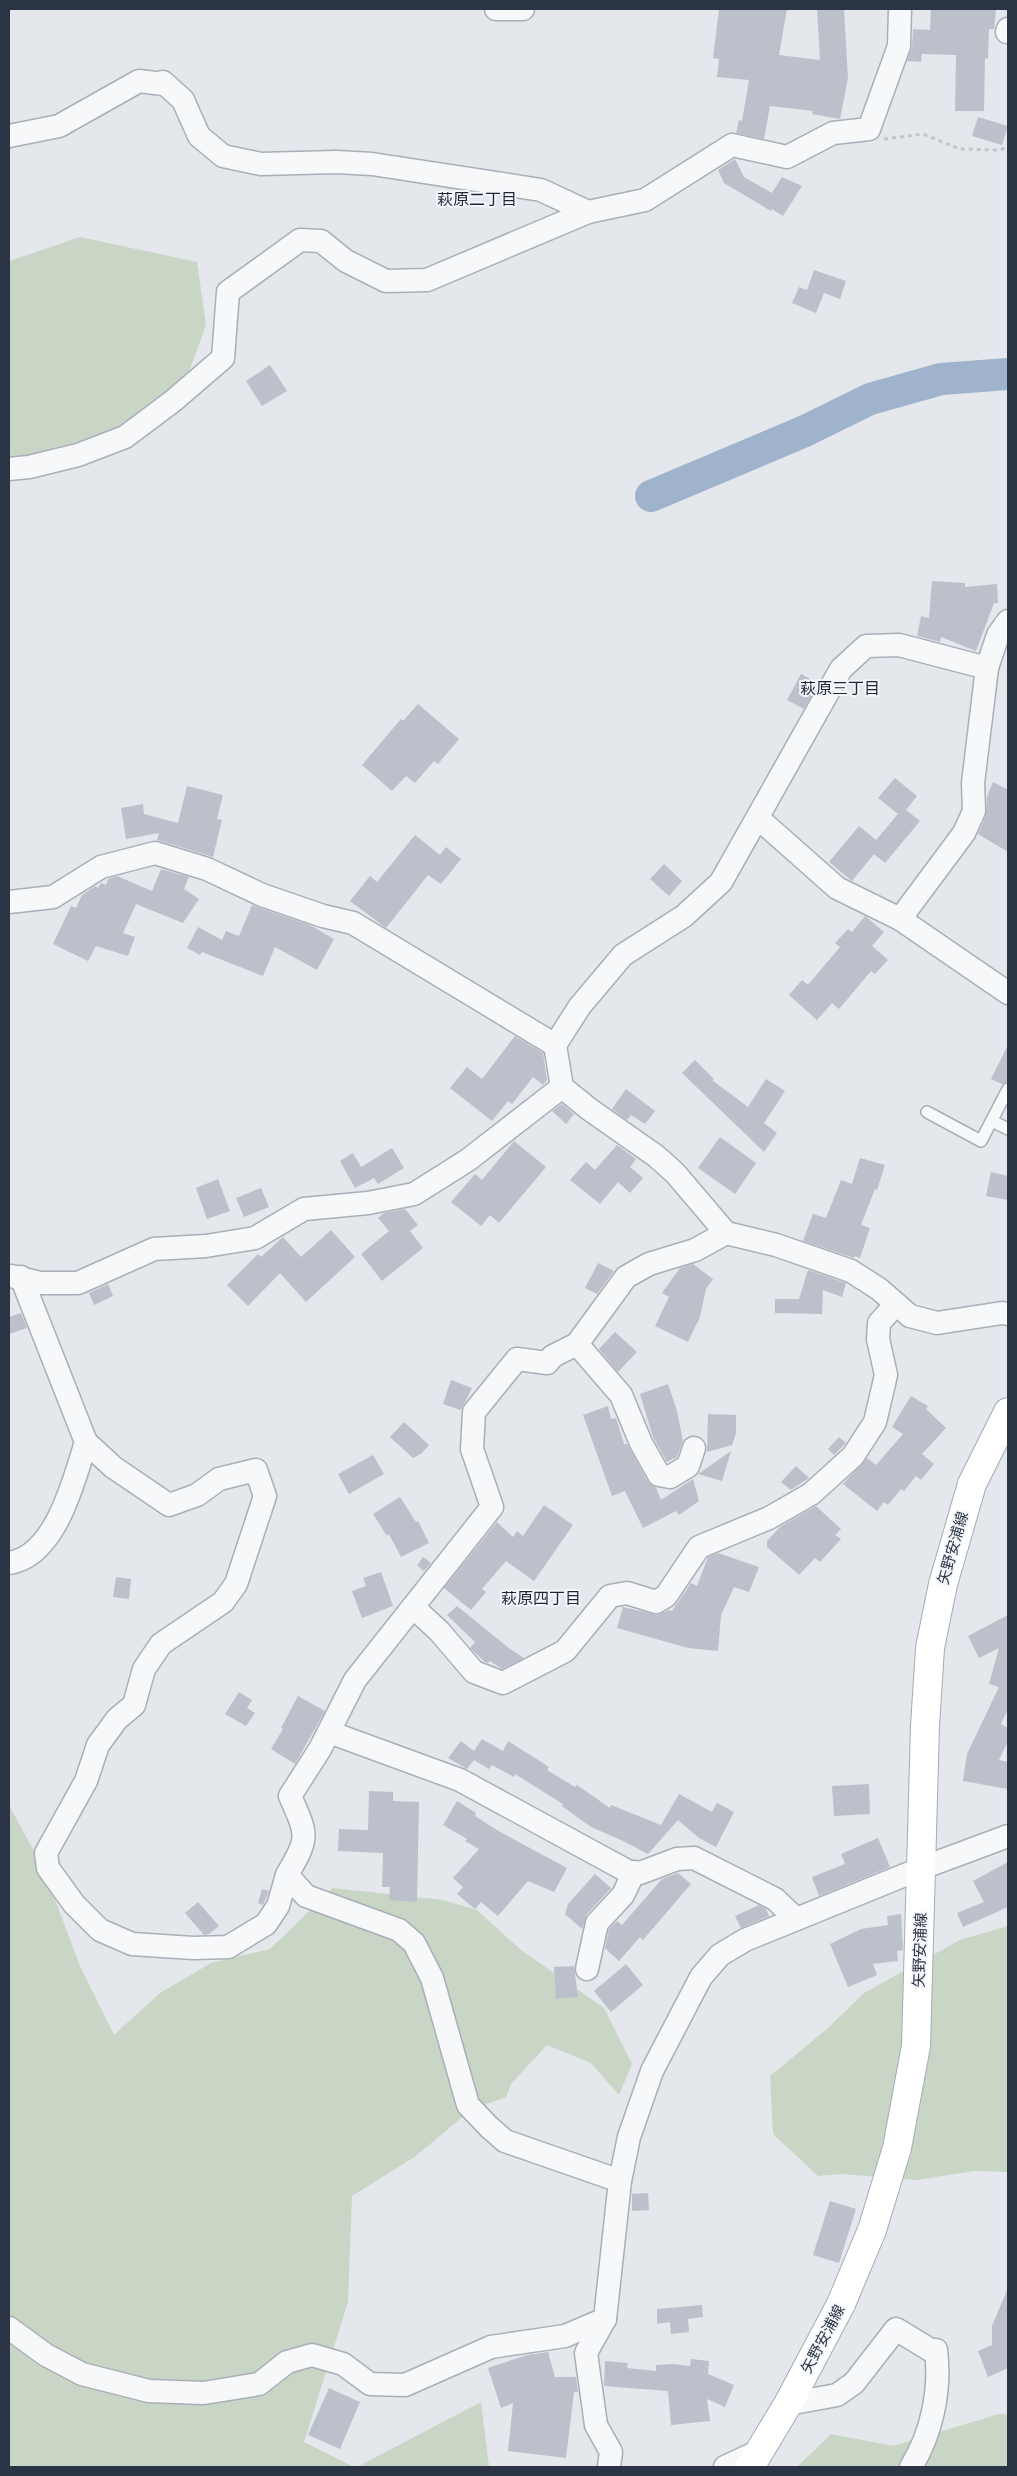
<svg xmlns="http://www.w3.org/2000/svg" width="1017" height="2476" font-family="Helvetica,'Noto Sans JP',sans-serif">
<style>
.green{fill:#c9d6c5}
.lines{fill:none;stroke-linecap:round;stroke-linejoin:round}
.river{stroke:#9fb4cc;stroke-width:32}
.building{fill:#bbc0ca}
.lane-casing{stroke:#a9aeb7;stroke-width:14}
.street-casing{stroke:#a9aeb7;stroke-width:25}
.primary-casing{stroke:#a3abb8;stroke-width:30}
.path{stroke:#c2c5cb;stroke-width:3;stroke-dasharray:4 4;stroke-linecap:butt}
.lane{stroke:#f7f8fa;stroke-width:11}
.street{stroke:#f7f8fa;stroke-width:22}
.primary{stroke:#fff;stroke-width:28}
.labels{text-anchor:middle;stroke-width:4;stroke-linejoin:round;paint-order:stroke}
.street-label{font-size:15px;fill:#2b3445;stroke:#f4f6f9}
.neighbourhood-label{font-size:16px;fill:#1d2536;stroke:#f4f6f9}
</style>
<rect width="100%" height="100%" fill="#e4e7ec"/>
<g class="green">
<polygon points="80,237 197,262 206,325 186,380 121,429 9,461 9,261"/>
<polygon points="9,1805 44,1870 80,1966 114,2035 160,1993 211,1963 270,1949 333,1888 443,1900 477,1910 521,1950 604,2008 632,2064 619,2095 591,2063 547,2045 511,2084 506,2097 472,2109 416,2156 352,2196 348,2302 304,2442 354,2467 9,2467"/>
<polygon points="1008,1926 1008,2172 974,2171 917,2180 841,2174 818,2176 773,2134 770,2076 828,2028 864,1993 960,1940"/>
<polygon points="481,2402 489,2467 357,2467"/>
<polygon points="999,2414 1008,2414 1008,2467 797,2467 831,2434 893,2446"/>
</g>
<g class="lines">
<polyline class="river" points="651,496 805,431 870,399 941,379 1008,374"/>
</g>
<g class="building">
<polygon points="719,9 787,9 779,55 820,60 817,9 844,9 848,78 840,119 812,114 813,111 770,106 764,139 736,133 739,120 742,121 749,80 717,77 719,59 713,58"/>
<polygon points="931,9 996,9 994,29 989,29 988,59 985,58 984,111 955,111 956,55 922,54 921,62 907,61 912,47 913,29 930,30"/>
<polygon points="978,117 1008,126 1002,145 972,136"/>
<polygon points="735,159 744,177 772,193 782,177 802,186 783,216 772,209 771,211 724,183 718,170"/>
<polygon points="814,270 846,281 840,299 824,293 816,313 792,303 799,287 807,290"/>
<polygon points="270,365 287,391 262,406 246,381"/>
<polygon points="932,581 965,583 965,587 997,584 998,603 994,603 976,651 941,637 940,642 917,636 921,616 929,618"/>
<polygon points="801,674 818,683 804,709 787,700"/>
<polygon points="418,704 459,739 438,764 434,761 415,783 406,776 392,791 362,765 401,719 403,721"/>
<polygon points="895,778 917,796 906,810 920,821 885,863 874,854 852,881 829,862 859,826 876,840 898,814 878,798"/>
<polygon points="993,782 1008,790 1008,852 978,834 986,816 987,797"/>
<polygon points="187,786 223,795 217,819 222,820 213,857 157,840 159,833 126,839 121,808 143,804 144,814 178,823"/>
<polygon points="415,835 440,855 446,847 461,859 441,884 428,875 386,928 350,901 370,876 377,882"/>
<polygon points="664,864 682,881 669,896 650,879"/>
<polygon points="161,869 189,877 184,889 199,899 183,923 136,904 123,933 135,937 128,956 96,946 88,961 53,944 71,906 76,908 82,895 95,886 98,888 101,883 106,885 108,879 117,876 152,891"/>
<polygon points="252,905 310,925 334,939 317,970 275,947 263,976 202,952 200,955 187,948 198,927 222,940 226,931 239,936"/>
<polygon points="865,916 884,932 872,946 888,960 875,974 871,971 839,1009 832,1003 817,1020 789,995 802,980 808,985 840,947 835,943 848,929 852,932"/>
<polygon points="515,1036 543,1053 547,1080 543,1085 533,1077 512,1104 508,1101 492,1121 450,1088 467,1067 482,1079"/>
<polygon points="1008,1045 1008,1082 1002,1084 991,1079"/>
<polygon points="695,1060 714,1079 712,1080 748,1107 766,1079 785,1091 764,1123 777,1133 764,1152 682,1073"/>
<polygon points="626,1089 655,1111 645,1124 631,1115 627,1120 612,1109"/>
<polygon points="562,1104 574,1114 566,1124 552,1111"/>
<polygon points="720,1137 756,1163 735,1194 698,1168"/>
<polygon points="514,1141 546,1167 499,1223 490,1215 481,1226 451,1202 475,1174 482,1180"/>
<polygon points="617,1145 636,1159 630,1167 643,1178 630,1193 618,1182 600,1204 570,1180 586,1162 595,1170"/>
<polygon points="392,1148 404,1168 378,1184 374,1178 355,1188 340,1161 353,1153 361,1167"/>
<polygon points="860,1158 885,1165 877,1190 875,1189 861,1225 870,1228 860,1258 855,1256 854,1258 803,1241 813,1214 826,1218 841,1180 852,1184"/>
<polygon points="991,1172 1008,1176 1008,1200 986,1196"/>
<polygon points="218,1179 230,1211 207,1219 196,1188"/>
<polygon points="261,1188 269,1207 244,1217 236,1198"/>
<polygon points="405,1209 418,1225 410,1231 423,1248 382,1281 361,1254 389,1231 378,1218 384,1213"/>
<polygon points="331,1230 355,1257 306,1302 280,1273 248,1306 227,1285 258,1254 261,1257 283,1237 301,1257"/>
<polygon points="598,1263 614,1271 597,1294 585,1288"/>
<polygon points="693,1264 713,1279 706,1289 700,1317 688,1342 655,1326 669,1297 662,1293 680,1268"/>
<polygon points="808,1270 846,1283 842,1297 823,1290 822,1314 775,1313 775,1299 799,1299"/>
<polygon points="108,1284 113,1296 94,1305 89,1293"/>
<polygon points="21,1313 27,1328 9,1334 9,1317"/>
<polygon points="615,1332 637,1352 618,1372 599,1349"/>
<polygon points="451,1380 472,1388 461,1410 443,1404"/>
<polygon points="668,1384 677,1411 683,1441 677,1457 667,1462 653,1437 640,1394"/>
<polygon points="911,1396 928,1406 926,1409 946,1428 922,1454 934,1464 921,1480 916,1476 904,1491 901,1489 888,1505 884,1502 877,1511 843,1484 867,1458 876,1465 903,1434 892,1427"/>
<polygon points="608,1406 611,1419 616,1418 624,1444 627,1444 648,1482 656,1488 661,1500 693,1479 699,1501 679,1515 676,1511 643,1528 625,1491 612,1496 583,1415"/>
<polygon points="708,1414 736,1415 736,1433 732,1445 707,1452"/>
<polygon points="404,1422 429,1445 422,1453 413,1458 390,1437"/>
<polygon points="839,1437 846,1443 834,1455 828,1449"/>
<polygon points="731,1451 722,1481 698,1474"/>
<polygon points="373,1455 384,1474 349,1494 338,1474"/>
<polygon points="796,1466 809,1478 791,1490 781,1482"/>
<polygon points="400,1497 416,1522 418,1521 429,1543 401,1557 389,1534 387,1536 373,1514"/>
<polygon points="544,1505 573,1525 534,1581 506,1561 482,1589 486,1592 471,1610 444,1588 497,1522 513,1537 517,1531 523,1536"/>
<polygon points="816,1506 841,1529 835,1535 841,1539 820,1562 815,1558 799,1575 767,1547 767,1541 780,1527"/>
<polygon points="718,1553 759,1567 749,1592 734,1587 721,1615 718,1651 688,1648 617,1628 623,1607 657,1615 669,1610 672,1611 691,1583 697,1586 708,1557"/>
<polygon points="423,1557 431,1563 424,1571 417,1565"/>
<polygon points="381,1572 393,1606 362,1618 352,1591 366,1586 363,1578"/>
<polygon points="116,1577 131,1579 129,1599 113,1597"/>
<polygon points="457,1606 510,1649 524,1658 502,1669 490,1661 488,1663 485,1662 470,1648 475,1642 447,1615"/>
<polygon points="1008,1615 1008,1709 1001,1724 1008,1728 1008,1741 999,1760 1008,1762 1008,1789 963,1781 967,1754 999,1687 989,1684 999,1648 979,1658 968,1636"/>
<polygon points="239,1692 252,1700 247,1708 255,1713 246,1726 225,1714"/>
<polygon points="298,1696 325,1711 295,1764 271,1749 283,1729 281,1728"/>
<polygon points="482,1739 503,1751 508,1741 549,1767 547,1770 575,1787 577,1785 610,1808 611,1805 661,1825 679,1794 712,1812 717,1803 734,1812 716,1847 699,1838 678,1820 648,1854 623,1841 591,1827 562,1806 563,1804 515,1774 514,1777 492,1765 489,1769 474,1760 467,1769 448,1758 461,1741 474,1751"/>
<polygon points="869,1784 870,1814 834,1816 832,1786"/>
<polygon points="369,1791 393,1792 393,1801 419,1802 417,1902 389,1900 390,1887 382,1887 383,1853 338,1851 339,1829 368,1830"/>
<polygon points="457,1801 476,1813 475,1816 500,1832 567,1868 554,1892 528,1881 498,1916 481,1902 475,1909 457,1894 463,1887 453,1878 479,1849 465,1841 467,1839 443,1825"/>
<polygon points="878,1838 890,1867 819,1896 812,1877 845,1864 841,1854"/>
<polygon points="1008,1862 1008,1907 963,1927 957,1913 984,1902 973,1881"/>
<polygon points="678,1873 691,1884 643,1940 640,1937 619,1961 605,1948 609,1929 617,1921 622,1925 662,1879"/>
<polygon points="595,1874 611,1888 587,1914 582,1929 565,1914 568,1904"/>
<polygon points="262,1889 269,1891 263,1905 258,1903"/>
<polygon points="198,1902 219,1926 209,1934 204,1935 185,1913"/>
<polygon points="759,1905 766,1909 769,1916 741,1928 735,1916"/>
<polygon points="901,1914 903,1950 897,1951 898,1961 873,1964 877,1975 848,1987 830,1944 861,1929 888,1925 887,1916"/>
<polygon points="626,1964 643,1985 611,2012 594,1991"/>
<polygon points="574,1966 578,1997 556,1999 554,1967"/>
<polygon points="648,2193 649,2210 632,2211 632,2194"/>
<polygon points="830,2201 856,2209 839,2263 813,2255"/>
<polygon points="1008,2288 1008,2368 988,2377 978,2351 992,2345 992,2326"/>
<polygon points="702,2305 703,2317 688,2319 689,2332 671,2334 670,2322 657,2324 657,2309"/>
<polygon points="548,2352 555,2377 576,2377 578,2392 574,2392 566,2458 508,2451 513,2403 501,2408 488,2368 527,2355"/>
<polygon points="691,2359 709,2361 708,2374 734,2385 725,2407 707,2399 710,2421 671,2425 668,2391 604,2386 605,2361 628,2363 627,2368 656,2371 656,2365 672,2364 690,2366"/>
<polygon points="329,2388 360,2402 340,2449 308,2435"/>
</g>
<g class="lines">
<g class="lane-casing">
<g id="lane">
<polyline points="927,1112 981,1141 1008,1089"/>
<polyline points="992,1121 1008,1129"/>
</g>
</g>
<g class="street-casing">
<g id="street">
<polyline points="496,9 523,9"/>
<polyline points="1007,32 1008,29"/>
<polyline points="9,136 59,126 139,81 163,84 163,82 183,100 199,136 223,156 261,164 336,162 372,164 541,190 588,212 645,200 732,145 787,157 833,133 869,129 899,46 900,9"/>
<polyline points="9,469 29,467 78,455 125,437 173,401 223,358 228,292 300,240 321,241 346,261 386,281 427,280 588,212"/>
<polyline points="987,668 899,645 866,646 841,669 721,882 684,916 623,955 580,1006 555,1045 562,1087 589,1109 656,1156 675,1173 726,1233 776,1245 851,1271 879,1289 910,1316 937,1323 1002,1313 1008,1314"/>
<polyline points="759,819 837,888 900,919 1008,993"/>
<polyline points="9,902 53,897 101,867 155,853 207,869 262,895 323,916 353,923 555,1045"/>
<polyline points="900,919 964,833 974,811 973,783 987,668 998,635 1008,621"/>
<polyline points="11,1276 40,1283 78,1283 154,1249 206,1246 255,1238 304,1209 368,1203 414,1194 468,1160 562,1087"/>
<polyline points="21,1277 86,1442 113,1467 169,1505 197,1495 219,1479 256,1470 265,1496 236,1584 223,1602 161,1644 144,1669 134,1705 117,1719 98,1745 86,1781 46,1853 48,1868 74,1904 100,1930 132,1944 193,1948 228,1947 266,1924 278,1906 287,1875"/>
<polyline points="577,1344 621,1395 641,1443 659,1475 670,1477 688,1466 694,1448"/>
<path d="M9 1563C56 1556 74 1480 86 1442"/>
<polyline points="413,1607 439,1631 474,1672 503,1683 565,1651 610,1596 627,1593 656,1602 666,1596 699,1547 769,1518 811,1494 853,1456 875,1422 886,1375 878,1339 879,1323 896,1304"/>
<polyline points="329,1732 460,1780 629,1872 640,1873 677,1859 694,1858 775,1899 796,1919"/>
<polyline points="587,1969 597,1923 623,1895 634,1872"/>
<path d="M620 2181 505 2141 489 2127 468 2105 432 1978 414 1943 399 1930 306 1896 287 1875C309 1837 308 1836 290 1796L320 1749 355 1680 492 1507 472 1449 474 1412 517 1359 547 1363 553 1356 577 1344 626 1277 649 1264 695 1250 726 1233"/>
<polyline points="9,2328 46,2355 82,2374 149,2391 204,2393 259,2384 287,2362 312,2355 343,2364 370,2384 405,2385 491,2347 565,2336 605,2319"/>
<path d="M788 2404 837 2395 854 2383 896 2329 932 2351 936 2350C941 2390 932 2433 911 2467"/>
<polyline points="609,2467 611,2452 596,2425 586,2353 605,2319 620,2181 629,2137 652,2071 701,1977 720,1955 745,1940 922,1868 1008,1836"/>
<polyline points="725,2467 759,2451"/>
</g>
</g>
<g class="primary-casing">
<polyline id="primary" points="750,2467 788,2404 841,2304 872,2230 897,2148 916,2046 925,1726 930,1648 943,1584 972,1484 1008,1412"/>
</g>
<polyline class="path" points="884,139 923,134 960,149 996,150 1008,148"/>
<use href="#lane" class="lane"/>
<use href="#street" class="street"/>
<use href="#primary" class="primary"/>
</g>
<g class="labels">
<g class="street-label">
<text transform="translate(953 1548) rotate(-74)" y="5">矢野安浦線</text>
<text transform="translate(920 1950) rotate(-88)" y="5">矢野安浦線</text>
<text transform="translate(823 2339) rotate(-62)" y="5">矢野安浦線</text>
</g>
<g class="neighbourhood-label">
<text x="477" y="205">萩原二丁目</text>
<text x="840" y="694">萩原三丁目</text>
<text x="541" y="1604">萩原四丁目</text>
</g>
</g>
<rect width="1017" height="2476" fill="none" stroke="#2b3445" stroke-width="20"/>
</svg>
